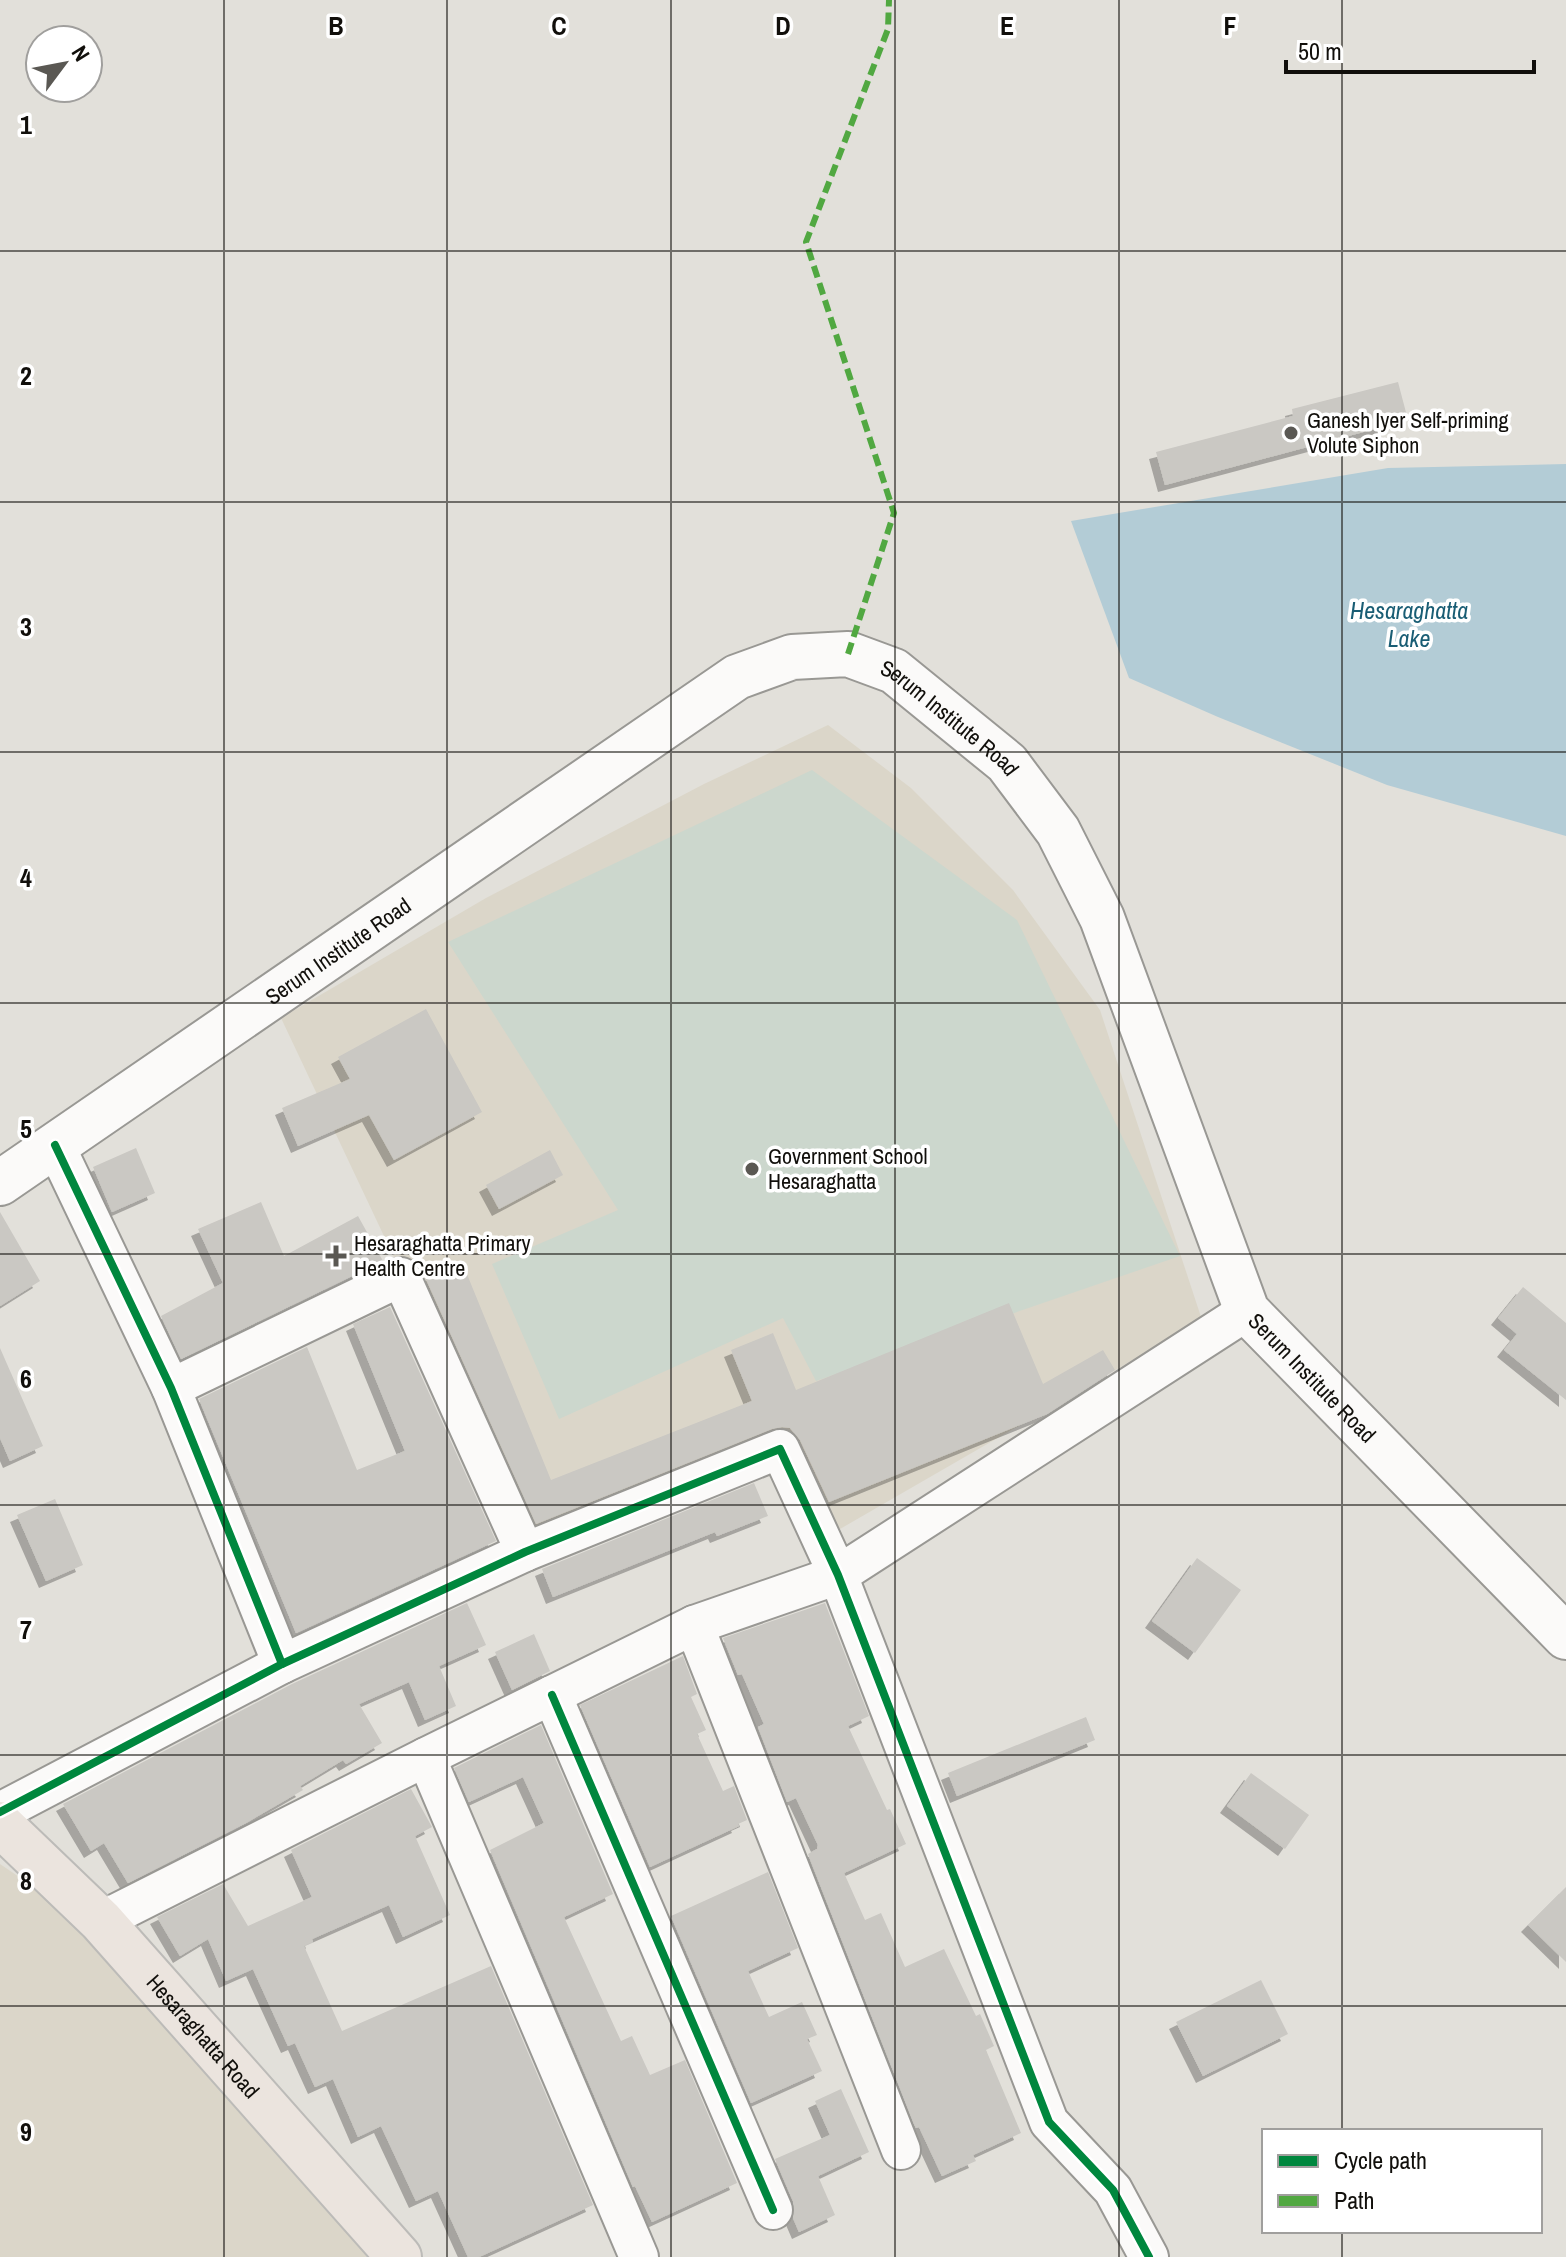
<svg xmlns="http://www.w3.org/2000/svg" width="1566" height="2257" font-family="'Archivo Narrow',sans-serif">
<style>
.built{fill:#dbd6c9}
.green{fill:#ccd7cd}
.water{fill:#b3ccd6}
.building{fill:#cac8c3;filter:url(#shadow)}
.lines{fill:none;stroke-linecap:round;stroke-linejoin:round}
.street-casing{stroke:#999894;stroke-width:42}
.secondary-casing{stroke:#999894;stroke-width:48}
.primary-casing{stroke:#bcbbb8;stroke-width:48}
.street{stroke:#fbfaf9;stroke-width:38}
.secondary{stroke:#fbfaf9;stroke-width:44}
.primary{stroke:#ebe4de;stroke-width:44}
.quiet{stroke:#51a841;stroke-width:6;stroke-dasharray:12 6;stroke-linecap:butt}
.cycleway-casing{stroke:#fff;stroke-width:13}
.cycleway{stroke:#00873e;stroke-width:8}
.grid{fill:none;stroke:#110f0b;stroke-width:2;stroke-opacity:0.55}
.poi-dot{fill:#5a5853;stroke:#fff;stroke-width:3}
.labels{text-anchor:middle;stroke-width:7;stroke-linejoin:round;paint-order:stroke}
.poi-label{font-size:22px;fill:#110f0b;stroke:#fff;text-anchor:start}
.street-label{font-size:22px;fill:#110f0b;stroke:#fff}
.water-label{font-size:24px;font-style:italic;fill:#195d74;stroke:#fff}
.grid-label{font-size:26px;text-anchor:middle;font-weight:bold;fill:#110f0b;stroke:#fff;stroke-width:7;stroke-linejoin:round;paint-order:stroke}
</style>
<defs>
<filter id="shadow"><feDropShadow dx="-7" dy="7" stdDeviation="0" flood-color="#0004"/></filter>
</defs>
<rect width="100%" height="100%" fill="#e2e0da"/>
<g class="built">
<polygon points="828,725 911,788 1013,890 1100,1010 1202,1320 840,1529 781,1440 529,1543 281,1018 486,898 704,784"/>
<polygon points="0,1864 50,1898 370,2257 0,2257"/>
</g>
<polygon class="green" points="812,770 1017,920 1180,1256 816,1381 783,1318 559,1419 492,1264 618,1210 448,942"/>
<polygon class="water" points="1566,464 1566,836 1387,785 1218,717 1129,678 1071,521 1388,468"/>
<g class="building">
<polygon points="1398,382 1408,420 1165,485 1156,452 1293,416 1292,409"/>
<polygon points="426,1009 482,1112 394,1160 369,1115 298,1146 282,1108 350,1079 338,1057"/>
<polygon points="136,1148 155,1193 112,1212 93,1167"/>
<polygon points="550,1150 563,1175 499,1209 486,1185"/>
<polygon points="261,1202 284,1256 358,1216 383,1261 181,1359 161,1316 223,1283 198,1229"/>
<polygon points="0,1212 40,1281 0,1306"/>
<polygon points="462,1262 551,1480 752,1401 731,1350 773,1333 796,1390 1009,1303 1043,1384 1103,1350 1115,1370 1047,1414 829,1502 800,1440 790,1428 782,1427 772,1429 536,1524 425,1277"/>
<polygon points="1523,1287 1566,1323 1566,1400 1504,1350 1517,1334 1498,1318"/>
<polygon points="390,1307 496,1541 296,1633 199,1399 307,1347 357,1470 405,1451 353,1324"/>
<polygon points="0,1348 43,1446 10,1461 0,1438"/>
<polygon points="754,1483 768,1516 717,1536 715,1532 553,1597 542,1569"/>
<polygon points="55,1499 83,1565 46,1581 17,1515"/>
<polygon points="1197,1558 1241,1590 1195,1653 1152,1621"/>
<polygon points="467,1603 486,1645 439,1666 456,1706 425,1720 409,1682 359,1704 382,1743 346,1764 343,1760 300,1786 303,1790 246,1823 128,1883 104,1843 91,1851 63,1804 292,1684"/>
<polygon points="825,1603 869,1716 848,1726 887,1810 890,1809 906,1844 844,1873 865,1920 881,1913 905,1967 944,1949 976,2016 980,2014 994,2046 986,2050 1021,2133 973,2155 976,2161 942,2176 919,2127 916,2128 914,2124 808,1854 817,1849 818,1845 796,1798 787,1802 758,1727 764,1724 742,1674 738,1675 723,1638"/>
<polygon points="534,1634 550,1671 512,1690 495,1652"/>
<polygon points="683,1656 697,1694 691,1697 706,1730 697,1734 723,1791 734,1786 747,1820 738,1824 739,1826 650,1867 580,1705"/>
<polygon points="1086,1717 1095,1740 957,1796 948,1773"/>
<polygon points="541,1725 613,1894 564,1917 621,2041 632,2036 650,2075 685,2060 737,2183 652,2222 635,2186 633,2187 490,1850 544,1823 523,1777 469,1802 454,1768"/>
<polygon points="1251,1773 1309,1815 1285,1849 1227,1806"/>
<polygon points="411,1789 432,1827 415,1836 450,1915 403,1937 389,1905 312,1939 313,1942 304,1946 342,2031 491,1966 593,2205 479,2257 468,2257 438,2191 416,2201 381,2126 358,2137 333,2079 315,2087 295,2043 288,2046 253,1969 226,1981 208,1939 180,1956 157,1917 223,1884 248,1926 312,1897 291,1850"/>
<polygon points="768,1872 798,1948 748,1971 769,2017 802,2002 817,2035 807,2039 822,2071 751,2103 671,1916"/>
<polygon points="1566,1887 1566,1962 1528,1925"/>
<polygon points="1261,1980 1288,2034 1203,2076 1176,2022"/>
<polygon points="841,2089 869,2152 818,2176 835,2215 799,2232 793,2218 793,2201 775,2159 830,2135 815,2101"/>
</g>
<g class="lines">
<g class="street-casing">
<g id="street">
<polyline points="55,1145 171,1388 282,1664"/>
<polyline points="171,1388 401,1277 525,1552"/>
<polyline points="694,1625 901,2150"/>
<polyline points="552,1695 773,2210"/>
<polyline points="426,1757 639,2257"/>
<polyline points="0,1812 282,1664 525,1552 780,1449 838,1575 1049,2122 1113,2190 1149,2257"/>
<polyline points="101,1921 426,1757 694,1625 838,1575 1247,1311"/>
</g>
</g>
<g class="secondary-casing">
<g id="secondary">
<path id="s1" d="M0 1183 737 677 792 657 848 654 894 671 1007 763 1058 831 1102 918 1247 1311 1566 1637"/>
</g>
</g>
<g class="primary-casing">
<g id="primary">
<path id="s2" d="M0 1824 101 1921 399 2257"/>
</g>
</g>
<use href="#street" class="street"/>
<use href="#secondary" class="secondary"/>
<use href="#primary" class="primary"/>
<polyline class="quiet" points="848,654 894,513 806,242 888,29 889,0"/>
<g class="cycleway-casing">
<g id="cycleway">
<polyline points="55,1145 171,1388 282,1664"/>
<polyline points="552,1695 773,2210"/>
<polyline points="0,1812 282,1664 525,1552 780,1449 838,1575 1049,2122 1113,2190 1149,2257"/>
</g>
</g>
<use href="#cycleway" class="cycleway"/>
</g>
<path class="grid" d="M224 0V2257M447 0V2257M671 0V2257M895 0V2257M1119 0V2257M1342 0V2131M0 251H1566M0 502H1566M0 752H1566M0 1003H1566M0 1254H1566M0 1505H1566M0 1755H1566M0 2006H1566M1342 2231V2257"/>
<g class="poi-dot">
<circle cx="1291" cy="433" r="8"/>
<circle cx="752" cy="1169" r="8"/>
<path d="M332 1244h8v8h8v8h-8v8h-8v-8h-8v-8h8z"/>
</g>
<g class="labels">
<g class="poi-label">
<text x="1307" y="428">Ganesh Iyer Self-priming<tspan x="1307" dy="25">Volute Siphon</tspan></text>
<text x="768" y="1164">Government School<tspan x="768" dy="25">Hesaraghatta</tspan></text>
<text x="354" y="1251">Hesaraghatta Primary<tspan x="354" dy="25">Health Centre</tspan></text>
</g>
<g class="street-label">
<text dy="8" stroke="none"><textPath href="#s1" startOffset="1130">Serum Institute Road</textPath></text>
<text dy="8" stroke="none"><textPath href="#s1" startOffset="410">Serum Institute Road</textPath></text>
<text dy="8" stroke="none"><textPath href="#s1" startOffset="1898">Serum Institute Road</textPath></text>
<text dy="8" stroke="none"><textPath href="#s2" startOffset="294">Hesaraghatta Road</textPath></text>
</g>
<g class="water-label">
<text x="1409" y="619">Hesaraghatta<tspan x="1409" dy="28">Lake</tspan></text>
</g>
</g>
<g class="grid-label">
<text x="336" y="35">B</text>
<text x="559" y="35">C</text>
<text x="783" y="35">D</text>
<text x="1007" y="35">E</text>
<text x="1230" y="35">F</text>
<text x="26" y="134">1</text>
<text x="26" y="385">2</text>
<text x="26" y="636">3</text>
<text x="26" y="887">4</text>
<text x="26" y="1138">5</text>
<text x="26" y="1388">6</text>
<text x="26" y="1639">7</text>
<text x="26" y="1890">8</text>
<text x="26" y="2141">9</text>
</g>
<rect x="1262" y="2129" width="280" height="104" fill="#ffffff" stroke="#a09f9d" stroke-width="2"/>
<rect x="1278" y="2155" width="40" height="12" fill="#00873e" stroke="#a09f9d" stroke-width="2"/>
<text x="1334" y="2169" font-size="24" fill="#110f0b">Cycle path</text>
<rect x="1278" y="2195" width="40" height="12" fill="#51a841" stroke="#a09f9d" stroke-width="2"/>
<text x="1334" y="2209" font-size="24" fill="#110f0b">Path</text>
<g transform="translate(64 64) rotate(58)"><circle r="38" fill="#ffffff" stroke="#a09f9d" stroke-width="2"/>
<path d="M0-6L14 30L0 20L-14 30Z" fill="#5a5853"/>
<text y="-12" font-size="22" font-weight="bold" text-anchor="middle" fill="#110f0b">N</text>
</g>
<path d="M1286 60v12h248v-12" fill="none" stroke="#110f0b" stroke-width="4"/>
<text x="1298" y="60" font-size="24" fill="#110f0b" stroke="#ffffff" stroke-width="6" paint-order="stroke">50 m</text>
</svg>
